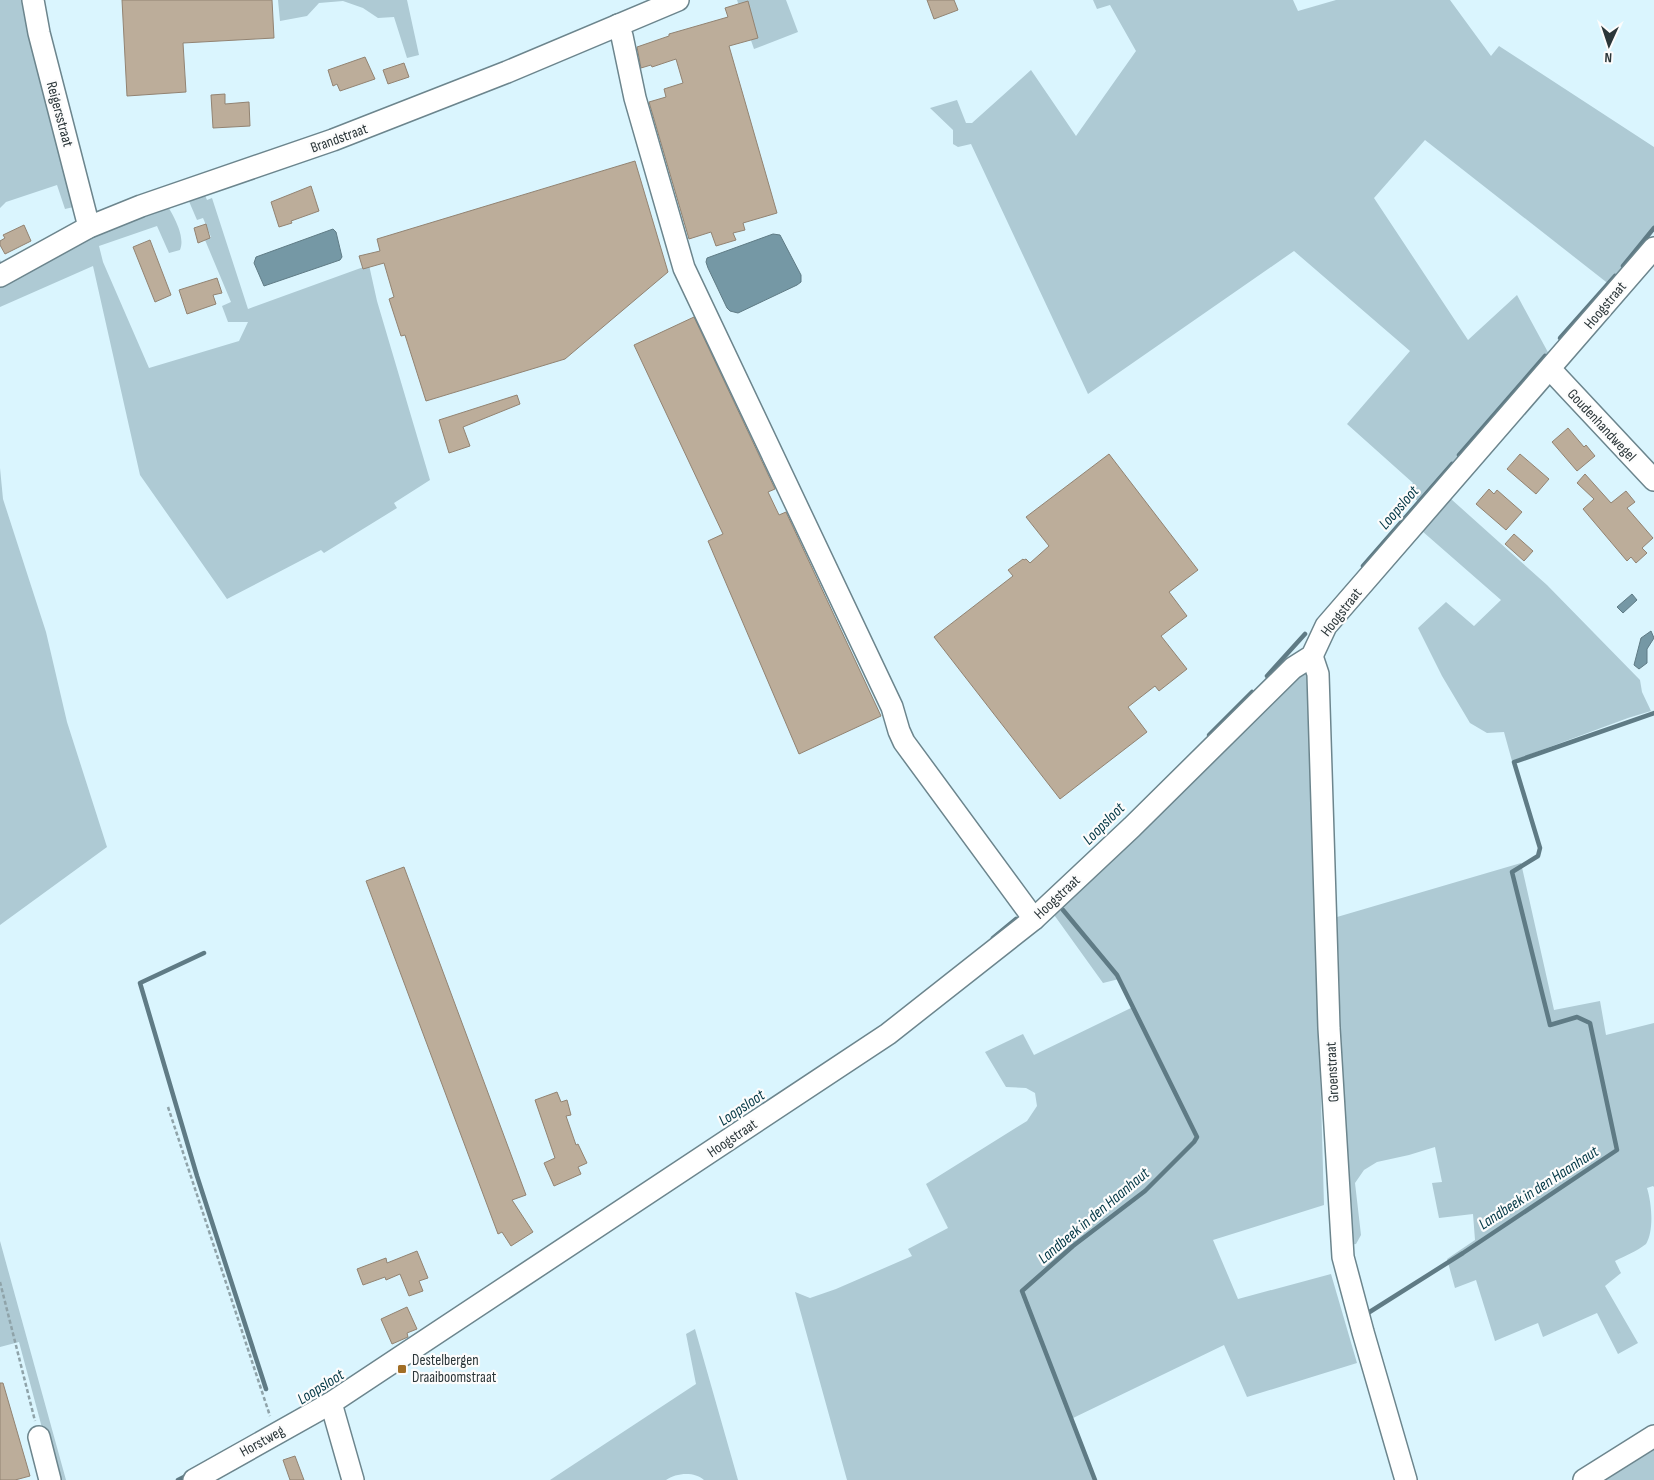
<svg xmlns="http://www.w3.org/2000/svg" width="1654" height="1480" font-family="'Sofia Sans Condensed',sans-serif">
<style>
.green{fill:#aecad4}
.water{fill:#7598a5;stroke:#5f7b85}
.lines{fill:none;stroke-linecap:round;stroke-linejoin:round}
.stream{stroke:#5f7b85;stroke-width:4.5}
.building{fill:#bcad9a;stroke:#928372}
.minor-casing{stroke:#6c858d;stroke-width:24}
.path{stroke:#8fa3a9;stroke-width:2.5;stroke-dasharray:4 2.5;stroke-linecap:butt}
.minor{stroke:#fff;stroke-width:21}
.poi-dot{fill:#a16e25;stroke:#fcfcfc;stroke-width:2}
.labels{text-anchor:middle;stroke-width:4.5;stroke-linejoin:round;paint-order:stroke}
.street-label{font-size:15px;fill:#2b3639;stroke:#fcfcfc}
.poi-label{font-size:15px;fill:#2b3639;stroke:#fcfcfc;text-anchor:start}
.water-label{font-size:16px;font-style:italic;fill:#003644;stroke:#fcfcfc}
</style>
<rect width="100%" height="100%" fill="#daf5fe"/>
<g class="green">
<polygon points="0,0 26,0 78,206 65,209 57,185 6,202 0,208"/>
<polygon points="278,0 407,0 419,55 407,58 394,17 378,18 363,8 343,1 319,3 307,16 280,21"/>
<polygon points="737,0 786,0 798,32 754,49"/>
<polygon points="1093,0 1293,0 1298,11 1336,0 1450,0 1491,56 1499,46 1654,147 1654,231 1610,285 1425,140 1374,198 1468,340 1517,295 1550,356 1421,504 1407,492 1413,483 1347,424 1410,351 1294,251 1088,394 971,144 958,147 953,144 953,130 930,108 957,100 966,123 972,123 1031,70 1076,136 1136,51 1110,5 1097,9"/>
<path d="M159 191C167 206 187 233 180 250L169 253 157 226 99 246 103 262 149 368 239 341 248 322H228L222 306 231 302 205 240 211 237 203 218 197 220 188 199 204 193 207 200 212 198 248 309 369 265 377 301 430 480 394 503 397 508 324 553 321 550 227 599 140 475 93 266 0 307V260L2 263Z"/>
<polygon points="0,468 3,499 46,632 67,722 107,847 0,925"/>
<polygon points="1451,499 1547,585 1640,680 1642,692 1651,711 1628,718 1512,761 1504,732 1487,733 1470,723 1442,676 1418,628 1446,602 1474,626 1501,600 1422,531"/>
<polygon points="1303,667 1309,674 1324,1205 1213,1240 1238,1299 1331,1274 1357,1363 1247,1397 1224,1345 1071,1419 1095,1480 847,1480 795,1292 810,1298 836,1289 912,1256 908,1249 948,1228 926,1184 1027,1121 1037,1106 1035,1093 1026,1088 1006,1087 985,1052 1023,1034 1034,1055 1133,1007 1119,979 1103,983 1052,912"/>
<path d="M1521 863 1554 1010 1600 1001 1606 1035 1654 1023V1187L1653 1186 1647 1188C1652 1204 1654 1231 1646 1244 1637 1251 1625 1256 1615 1261L1621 1273 1605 1286 1638 1343 1618 1354 1597 1313 1543 1337 1538 1323 1495 1341 1476 1280 1455 1288 1447 1259 1475 1240 1473 1214 1439 1218 1432 1183 1442 1182 1435 1147 1409 1155 1377 1162 1364 1170 1355 1183 1361 1235 1356 1244 1348 1245 1337 917Z"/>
<polygon points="0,1241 66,1480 56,1480 19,1342 0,1347"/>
<path d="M695 1329 738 1480H704C694 1471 676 1473 666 1480H550L696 1384 686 1334Z"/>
<polygon points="1654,1443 1654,1480 1595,1480"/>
</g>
<g class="water">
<polygon points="333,229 336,232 342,257 340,260 264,286 254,263 256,257"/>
<polygon points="773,234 780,235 801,275 801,282 797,285 738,313 730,311 727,308 708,268 706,262 707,258"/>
<polygon points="1632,594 1637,600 1623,613 1617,607"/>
<polygon points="1651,631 1654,638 1647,649 1647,663 1639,669 1634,665 1641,638"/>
</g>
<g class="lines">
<g class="stream">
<polyline points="1623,266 1654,228"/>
<polyline points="1560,338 1615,276"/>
<polyline points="1459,455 1545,356"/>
<polyline points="1363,566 1452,464"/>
<polyline points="1267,676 1305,634"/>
<polyline points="1209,735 1252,692"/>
<polyline points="1063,910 1117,975 1197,1137 1194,1142 1145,1191 1073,1246 1022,1291 1095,1480"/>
<polyline points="993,938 1016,919"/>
<polyline points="204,953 140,983 197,1176 266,1389"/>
<polyline points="1368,1313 1463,1253 1617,1150 1590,1023 1577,1017 1550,1025 1512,872 1538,856 1540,848 1514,762 1654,713"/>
<polyline points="178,1480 188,1475"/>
</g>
</g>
<g class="building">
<polygon points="122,0 272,0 274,38 183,43 186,92 127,96"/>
<polygon points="927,0 954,0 958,10 934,19"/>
<polygon points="748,1 758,38 729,46 777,213 743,223 745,230 733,233 736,240 716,246 711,232 689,239 649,102 666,97 664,89 683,83 676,59 652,67 651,65 641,68 637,47 669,36 669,34 728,17 725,8"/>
<polygon points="365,57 375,79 340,91 337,84 333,86 328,70"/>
<polygon points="404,63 409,77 388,84 383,70"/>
<polygon points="225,94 225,104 249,102 250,126 213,128 211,95"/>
<polygon points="635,161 668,272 565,359 426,401 405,335 401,336 389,299 394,297 384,263 363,269 359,256 380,251 377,239"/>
<polygon points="311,186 319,211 291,221 292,223 279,227 271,202"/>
<polygon points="206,224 210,238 198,243 194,228"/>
<polygon points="24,225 31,241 5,254 0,245 0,241 5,238 3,235"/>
<polygon points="150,240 171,295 155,302 133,247"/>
<polygon points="217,278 222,293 213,295 216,304 187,314 179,290"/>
<polygon points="694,317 775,489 768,492 779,515 786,512 881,716 799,754 708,541 723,534 634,345"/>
<polygon points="517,395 520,404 463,427 470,446 449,453 439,420"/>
<polygon points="1568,428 1584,447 1586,445 1595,456 1577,471 1552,442"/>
<polygon points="1109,454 1198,570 1169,592 1187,616 1161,636 1187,669 1159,691 1155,686 1128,707 1147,732 1060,799 934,637 1013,576 1008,570 1023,559 1024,560 1026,559 1030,563 1049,546 1026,517"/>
<polygon points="1520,454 1549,479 1536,494 1507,469"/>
<polygon points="1585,474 1611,503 1626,491 1635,502 1627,508 1653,538 1642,548 1647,553 1636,563 1631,557 1627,561 1583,509 1594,499 1577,483"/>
<polygon points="1489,489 1494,494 1497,490 1522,512 1506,530 1476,504"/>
<polygon points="1514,534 1533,551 1524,561 1505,544"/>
<polygon points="404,867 526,1195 512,1200 533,1232 511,1246 502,1232 498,1234 366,881"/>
<polygon points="557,1092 561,1102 567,1100 571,1115 566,1116 576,1145 578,1144 587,1163 578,1167 581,1174 554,1186 544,1163 555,1158 535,1100"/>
<polygon points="417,1251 428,1278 419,1281 423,1291 409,1296 400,1274 386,1280 385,1277 363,1285 357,1269 386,1258 387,1263"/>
<polygon points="407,1307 417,1329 407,1333 408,1337 392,1344 381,1319"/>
<polygon points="0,1383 3,1383 30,1476 15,1480 0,1480"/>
<polygon points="295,1456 304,1480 290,1480 283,1460"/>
</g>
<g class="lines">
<g class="minor-casing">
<g id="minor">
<polyline points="33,0 39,33 89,227"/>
<polyline points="618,25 622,36 635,98 684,268 892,707 899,731 904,742 1034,919"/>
<polyline points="0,276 89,227 141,206 333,140 507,72 678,0"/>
<polyline points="1550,369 1654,480"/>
<polyline points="1312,656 1318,674 1329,1028 1343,1257 1363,1332 1406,1480"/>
<polyline points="331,1403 353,1480"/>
<polyline points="39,1437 50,1480"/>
<polyline points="194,1480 331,1403 888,1034 1034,919 1132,827 1293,668 1312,656 1326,626 1654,248"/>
<polyline points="1584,1480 1654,1436"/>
</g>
</g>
<g class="path">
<polyline points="168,1107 270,1416"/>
<polyline points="0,1282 35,1421"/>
</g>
<use href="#minor" class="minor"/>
</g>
<rect class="poi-dot" x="397" y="1364" width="10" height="10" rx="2.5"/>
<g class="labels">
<g class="street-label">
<text transform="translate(60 114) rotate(75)" y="5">Reigersstraat</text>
<text transform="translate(339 138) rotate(-20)" y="5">Brandstraat</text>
<text transform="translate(1605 305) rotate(-50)" y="5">Hoogstraat</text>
<text transform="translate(1602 425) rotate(47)" y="5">Goudenhandwegel</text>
<text transform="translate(1341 612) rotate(-52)" y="5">Hoogstraat</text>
<text transform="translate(1057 897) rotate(-43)" y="5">Hoogstraat</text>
<text transform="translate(1332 1072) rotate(-93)" y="5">Groenstraat</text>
<text transform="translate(732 1138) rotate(-34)" y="5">Hoogstraat</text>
<text transform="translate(262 1441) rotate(-29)" y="5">Horstweg</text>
</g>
<g class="poi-label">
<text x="412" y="1365">Destelbergen<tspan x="412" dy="17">Draaiboomstraat</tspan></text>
</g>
<g class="water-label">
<text transform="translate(1398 507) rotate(-49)" y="6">Loopsloot</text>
<text transform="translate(1103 823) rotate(-45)" y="6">Loopsloot</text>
<text transform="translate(741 1107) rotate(-34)" y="6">Loopsloot</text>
<text transform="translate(1538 1187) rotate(-33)" y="6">Landbeek in den Haanhaut</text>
<text transform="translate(1093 1215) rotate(-40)" y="6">Landbeek in den Haanhaut</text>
<text transform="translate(320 1386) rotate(-32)" y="6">Loopsloot</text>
</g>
</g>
<g transform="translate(1609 45) rotate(183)" stroke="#fcfcfc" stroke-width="4" paint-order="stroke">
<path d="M0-4L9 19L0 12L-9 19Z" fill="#2b3639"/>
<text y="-8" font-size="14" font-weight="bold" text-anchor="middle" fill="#2b3639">N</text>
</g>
</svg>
